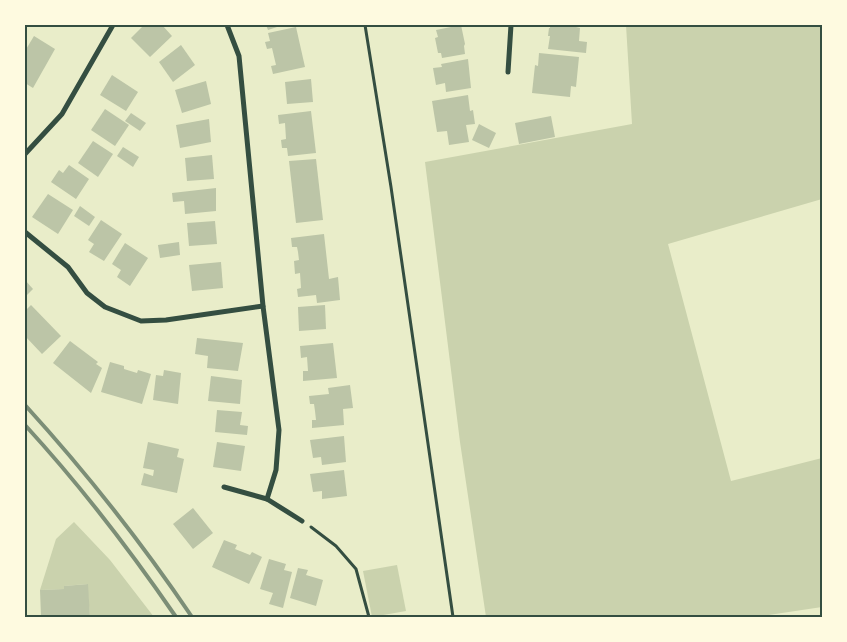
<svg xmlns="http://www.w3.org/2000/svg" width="847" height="642" font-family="Barlow,sans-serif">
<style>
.green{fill:#cad2ad}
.building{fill:#bcc5a7}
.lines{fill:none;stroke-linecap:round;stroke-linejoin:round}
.path{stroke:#344e41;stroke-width:3}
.service{stroke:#344e41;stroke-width:4}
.minor{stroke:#344e41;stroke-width:5}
.rail{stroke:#7c8e77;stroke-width:4}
.neatline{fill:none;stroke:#344e41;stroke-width:2}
</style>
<rect width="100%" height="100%" fill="#e9edc9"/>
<g class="green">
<polygon points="626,25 822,25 822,199 668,244 731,481 822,458 822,607 755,617 486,617 460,442 425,162 632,124"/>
<polygon points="74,522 110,560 154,617 106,617 106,615 90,616 87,584 64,586 64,589 40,590 56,539"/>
<polygon points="397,565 406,611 372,617 363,571"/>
</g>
<g class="building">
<polygon points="144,25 162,25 172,36 150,57 131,38"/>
<polygon points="266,25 283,25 268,30"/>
<polygon points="461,25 465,44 464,46 465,54 442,58 441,53 438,53 435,38 438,37 436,30"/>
<polygon points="550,25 577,25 576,27 580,28 579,41 587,42 586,53 548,49 550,36 548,36 549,28 550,28"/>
<polygon points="296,27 305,67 273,74 271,66 276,65 272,48 267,49 265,42 270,41 268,33"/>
<polygon points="34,36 55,49 33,88 25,83 25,51"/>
<polygon points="181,45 195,65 173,82 159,62"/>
<polygon points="539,53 579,57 576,87 571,86 570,97 532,93 535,65 538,66"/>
<polygon points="468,59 471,88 446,92 445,83 436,85 433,68 442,67 441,64"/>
<polygon points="112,75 138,92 126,111 100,95"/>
<polygon points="311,79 313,102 287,104 285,82"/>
<polygon points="206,81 211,104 182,113 175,90"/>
<polygon points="468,95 470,111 473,110 475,124 466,125 469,142 449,145 447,131 437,132 432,101"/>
<polygon points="105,109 129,125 115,146 91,130"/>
<polygon points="311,111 316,153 288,156 287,148 282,148 281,140 286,139 285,123 279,124 278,115"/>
<polygon points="131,113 146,123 140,131 125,121"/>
<polygon points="551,116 555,137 519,144 515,123"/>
<polygon points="209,119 211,142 180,148 176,125"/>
<polygon points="479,124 496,133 489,148 472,140"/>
<polygon points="93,141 113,154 98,177 78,163"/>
<polygon points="123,147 139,157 133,167 117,156"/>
<polygon points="212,155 214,179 187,181 185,158"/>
<polygon points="316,159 323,220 296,223 289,161"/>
<polygon points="69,165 89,179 76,199 51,182 59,170 63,173"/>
<polygon points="216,188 216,211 185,214 184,201 173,202 172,193"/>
<polygon points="48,194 73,210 58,234 32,217"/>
<polygon points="80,206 95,217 89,226 74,216"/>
<polygon points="101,220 122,234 104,261 89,252 94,244 88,240"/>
<polygon points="215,221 217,244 189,246 187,223"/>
<polygon points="324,234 329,279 338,277 340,300 317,303 316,295 298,297 297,289 301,288 300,273 295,274 294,261 299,260 298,252 297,247 292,247 291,238"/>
<polygon points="179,242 180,255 160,258 158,245"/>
<polygon points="125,243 148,258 130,286 117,277 121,270 112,264"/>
<polygon points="221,262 223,288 192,291 189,265"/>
<polygon points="25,280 33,289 25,297"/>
<polygon points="31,305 61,336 42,354 25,336 25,311"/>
<polygon points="325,305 326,329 299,331 298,307"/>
<polygon points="197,338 243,343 238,371 207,368 208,356 195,354"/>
<polygon points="70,341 98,362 96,364 102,368 91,393 53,363"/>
<polygon points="333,343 337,378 303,381 303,371 308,371 307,357 301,358 300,346"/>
<polygon points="110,362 124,366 124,369 137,373 138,370 151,374 142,404 101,392"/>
<polygon points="164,370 181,373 178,404 153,400 156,375 163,376"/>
<polygon points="211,376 242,380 240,404 208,401"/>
<polygon points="350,385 353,408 343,409 344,425 312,428 312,420 316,420 315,411 314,404 310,404 309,396 329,394 328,388"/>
<polygon points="217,410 242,412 240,425 248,426 247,435 215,432"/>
<polygon points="344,436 346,462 322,465 321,457 313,458 310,440"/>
<polygon points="148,442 179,449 177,457 184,459 177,493 141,485 144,473 153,476 154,470 143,468"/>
<polygon points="217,442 245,446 241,471 213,467"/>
<polygon points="344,470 347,496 322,499 322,491 313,492 310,474"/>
<polygon points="193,508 213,533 193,549 173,524"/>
<polygon points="224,540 237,545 235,549 250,555 252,552 262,557 249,584 212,567"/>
<polygon points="269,559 286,564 284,570 292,572 283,608 269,604 273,593 260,589"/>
<polygon points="298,568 308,570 306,575 323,580 316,606 290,598"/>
<polygon points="88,584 90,617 41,617 40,590 64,589 64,586"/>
</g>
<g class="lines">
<g class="path">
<polyline points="365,25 391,187 453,617"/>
<polyline points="311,527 336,546 356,569 369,617"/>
</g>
<polyline class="service" points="25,605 25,616"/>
<g class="minor">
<polyline points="227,25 239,56 263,306 279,430 276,470 267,499"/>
<polyline points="508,72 511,25"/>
<polyline points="25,154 62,114 113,25"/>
<polyline points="25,232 68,267 87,293 105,307 141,321 166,320 263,306"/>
<polyline points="224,487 267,499 302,521"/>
</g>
<g class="rail">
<path d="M25 405C86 472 142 543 192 617"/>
<path d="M25 425C80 485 130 550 176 617"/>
</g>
</g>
<rect width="847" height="642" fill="none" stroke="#fefae0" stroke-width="52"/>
<rect x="26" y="26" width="795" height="590" class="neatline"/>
</svg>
